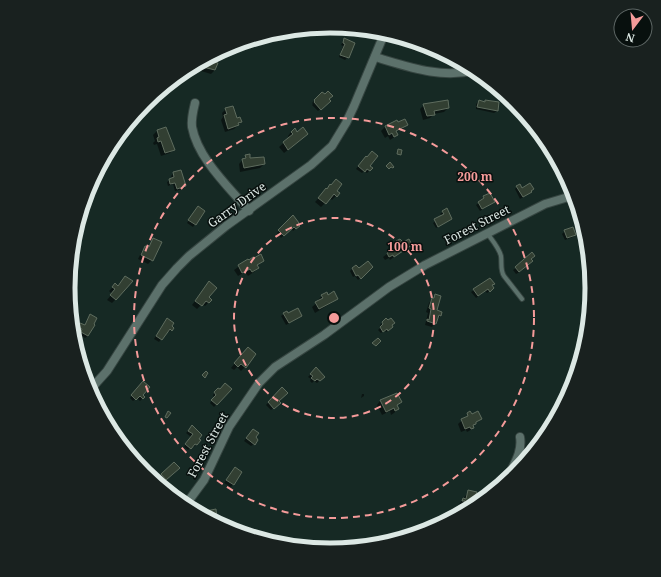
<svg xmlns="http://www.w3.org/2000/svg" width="661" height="577" font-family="'Noto Serif',serif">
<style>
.shadow{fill:#0007}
.building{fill:#323f32;stroke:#5e6c5e}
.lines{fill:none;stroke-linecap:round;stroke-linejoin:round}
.service-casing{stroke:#364541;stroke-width:6}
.minor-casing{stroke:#364541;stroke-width:10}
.service{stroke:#5c716b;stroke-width:4}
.minor{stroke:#5c716b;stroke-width:8}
.ring{fill:none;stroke:#f59b9a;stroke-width:2;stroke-dasharray:7 5}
.labels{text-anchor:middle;stroke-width:3;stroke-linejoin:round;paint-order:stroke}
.street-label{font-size:12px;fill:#dce8e4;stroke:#08100e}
.rim{fill:none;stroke:#dce8e4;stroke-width:5}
.centre{fill:#f59b9a;stroke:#08100e;stroke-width:2}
.ring-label{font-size:12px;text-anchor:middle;font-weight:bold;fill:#f59b9a;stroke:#08100e;stroke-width:3;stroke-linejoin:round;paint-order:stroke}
</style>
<rect width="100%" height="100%" fill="#162924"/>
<g class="shadow">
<polygon points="344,40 348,57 345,60 339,57 343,46 341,45"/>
<polygon points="410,40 423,43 423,47 420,49 414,51 412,43 411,43"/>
<polygon points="205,59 216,64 215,70 211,74 191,68"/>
<polygon points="322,93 329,101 318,111 312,105 313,104 312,103"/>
<polygon points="479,101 484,102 486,101 498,103 497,111 494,113 476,109 476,104"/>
<polygon points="424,105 448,108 444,112 434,114 430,118 423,120 420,109"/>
<polygon points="226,109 236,120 241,122 234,129 225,132 221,120 223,117 222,113"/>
<polygon points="397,122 407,125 403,129 396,132 397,135 393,138 390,140 388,136 385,138 381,131 385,127"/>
<polygon points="157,131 173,149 170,153 161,156 157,144 154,145 153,143 155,141 153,135"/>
<polygon points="291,132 303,138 284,153 279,147 289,138 288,136"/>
<polygon points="246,156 249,159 264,164 260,168 240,172 239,164"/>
<polygon points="363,160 371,169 367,173 364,171 362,173 356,169"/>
<polygon points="174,173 185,186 183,189 175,191 173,184 168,186 167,182 172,179 171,176"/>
<polygon points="330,186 335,191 336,196 332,200 330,198 321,207 315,202"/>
<polygon points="517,187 522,189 528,194 520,199 515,189"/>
<polygon points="484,197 491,204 480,211 476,205 482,201 482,199"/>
<polygon points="198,207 195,224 193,227 187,223"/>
<polygon points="443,212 451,219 436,228 433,223 442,216 440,214"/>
<polygon points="161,216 163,218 161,220 159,218"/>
<polygon points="298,226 293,231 291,228 281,238 277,233 281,229"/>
<polygon points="582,226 583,227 579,229 578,228"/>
<polygon points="565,231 575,235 573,237 565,240 562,234"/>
<polygon points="153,240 152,260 148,264 138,259 142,251 145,247 147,248"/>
<polygon points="397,242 411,244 390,260 389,258 385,260 383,257 395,248 393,246"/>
<polygon points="248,260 263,261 256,266 258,268 254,272 248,276 245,272 238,276 234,270"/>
<polygon points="530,260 529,264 518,273 516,274 513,270"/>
<polygon points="372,267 358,280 355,276 353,277 350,271 352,269 359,269"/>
<polygon points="490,279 491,286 491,290 487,293 485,291 476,298 471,292"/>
<polygon points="122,281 116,299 112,303 107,300 112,294 109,291 115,285 117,286"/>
<polygon points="206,287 208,297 211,300 205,306 202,304 197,309 192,305"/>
<polygon points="435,295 436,311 440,316 432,327 425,325 428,313 426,312 429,303"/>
<polygon points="322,296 337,299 333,302 315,313 312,307 319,301 318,300"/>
<polygon points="284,314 288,315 301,316 286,325 281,316"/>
<polygon points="90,315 88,336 85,338 79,334 81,332 76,330 78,327 84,326"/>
<polygon points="386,320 392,327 386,332 384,330 381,333 378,330 381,327 380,325"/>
<polygon points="165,322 171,326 171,330 169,332 167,331 159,342 154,339"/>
<polygon points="244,352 245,367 241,371 237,367 234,370 231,368"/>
<polygon points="316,369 323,377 317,383 314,381 312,383 310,381 311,379 308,377"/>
<polygon points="143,382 142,395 144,397 140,401 137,398 133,401 130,398"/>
<polygon points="566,384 574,386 566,402 562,387"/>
<polygon points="282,388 278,401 279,403 271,410 266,405"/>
<polygon points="218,389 230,389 214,407 210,403 214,398 213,395"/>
<polygon points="362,394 364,394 364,396 361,398"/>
<polygon points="380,401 401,402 396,406 398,409 394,413 391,415 390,411 382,415 377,405"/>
<polygon points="470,413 481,419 472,426 473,428 469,431 467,432 466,430 461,432 458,424"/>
<polygon points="192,427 196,444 194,447 192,446 188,450 184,447 191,437 186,433"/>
<polygon points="251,432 254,438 254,444 251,446 244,441"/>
<polygon points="174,463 176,471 163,481 160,477"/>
<polygon points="235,468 241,472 231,487 224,483"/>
<polygon points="469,491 474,500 471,510 459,516 462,505 459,504 460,503"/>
<polygon points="206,512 216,520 214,523 204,517 204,514"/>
</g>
<g class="building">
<polygon points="344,38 355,43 349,58 340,55 345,44 343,43"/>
<polygon points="415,41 423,44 424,47 416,49"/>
<polygon points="206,59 218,63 215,70 195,65"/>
<polygon points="328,91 333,96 329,99 331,101 321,110 314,102 315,101 314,100 322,92 325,94"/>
<polygon points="448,100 449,108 434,111 435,115 427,116 423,104"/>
<polygon points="479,100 485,102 485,100 499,102 498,111 477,107"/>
<polygon points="233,106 237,118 240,117 242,122 238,123 239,125 228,129 224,115 227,114 225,108"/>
<polygon points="405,119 408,125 396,131 398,135 394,137 392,133 389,135 385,126 397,120 398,122"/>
<polygon points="166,127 175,150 165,153 161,141 158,142 157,138 159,137 157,130"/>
<polygon points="303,127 308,134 288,150 283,142 293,134 291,132 295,128 297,132"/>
<polygon points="398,149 402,150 401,155 397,154"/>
<polygon points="372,151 378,156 370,166 373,168 370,171 367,169 365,172 358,166 366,156 367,157"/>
<polygon points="250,154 250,158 264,157 265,164 244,168 242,159 246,158 245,155"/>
<polygon points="390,162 394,167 393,168 391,167 389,169 386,166"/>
<polygon points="181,170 186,186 177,189 175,183 170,184 169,179 174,177 173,172"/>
<polygon points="336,179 342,184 337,191 340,193 337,197 334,194 326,204 318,198 326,188 327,189 330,184 331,185"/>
<polygon points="530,183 534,189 531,191 532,192 523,197 516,186 520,184 522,188"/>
<polygon points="490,193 495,202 482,209 478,202 484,198 483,196"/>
<polygon points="198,206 205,211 196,225 188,220"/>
<polygon points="447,208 452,219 438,227 434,219 444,214 442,211"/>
<polygon points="293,215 299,223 298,224 300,226 296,229 294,227 284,236 278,230"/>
<polygon points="573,227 576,235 567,238 564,230"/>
<polygon points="153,238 162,242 153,261 141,255 145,246 149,247"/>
<polygon points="400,239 403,242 409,239 412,245 394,257 393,255 389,257 387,253 398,244 396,241"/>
<polygon points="532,252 535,256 531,259 533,261 519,272 515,267"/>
<polygon points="261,254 264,261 257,265 259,268 252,272 250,269 242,273 238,265 248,259 249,260 253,257 254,258"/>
<polygon points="368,261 373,267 361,279 358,275 356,276 352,268 356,265 359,268"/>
<polygon points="125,276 133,281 116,300 110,295 115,289 112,287 115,283 118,286"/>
<polygon points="490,278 495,284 492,285 494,288 490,292 488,289 478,296 473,289"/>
<polygon points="209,281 217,288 209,297 212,300 209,303 206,301 202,306 195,301"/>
<polygon points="334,291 338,299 319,309 315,302 323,298 321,295 327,292 328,295"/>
<polygon points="435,294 441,296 437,310 442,312 441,316 439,315 436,324 427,321 427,319 429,320 431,309 429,308 432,298 434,298"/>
<polygon points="298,308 302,316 289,323 283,313 287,311 288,313"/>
<polygon points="90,314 97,318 94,324 95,325 88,336 81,332 82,329 78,327 80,323 85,325"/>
<polygon points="167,318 174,323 172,326 174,328 172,331 170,329 162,340 156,336"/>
<polygon points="386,318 388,320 391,318 395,323 392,325 393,327 388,331 387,329 383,332 380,327 383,324 382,322"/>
<polygon points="378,338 381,341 376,346 372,343"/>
<polygon points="248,347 256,354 246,368 241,364 238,367 234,363"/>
<polygon points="316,367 325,377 320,381 317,379 315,381 311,378 313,376 310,374"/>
<polygon points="206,371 208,373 205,378 202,375"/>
<polygon points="573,380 575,384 569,396 565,383"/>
<polygon points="143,381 150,387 143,395 145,397 143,399 140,396 136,400 131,395"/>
<polygon points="225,383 232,389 217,405 211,400 216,395 214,392 218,388 220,389"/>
<polygon points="282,387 288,393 279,401 281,403 274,409 268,402"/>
<polygon points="397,393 402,402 397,405 399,409 395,411 394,408 386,412 380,400"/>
<polygon points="168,411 171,413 167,418 165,417"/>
<polygon points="470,411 472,414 478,411 482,419 476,422 476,424 473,425 474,428 471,429 470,427 465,429 461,419 468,416 467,413"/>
<polygon points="102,413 109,416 107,424 101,414"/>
<polygon points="192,425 202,435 199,439 201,440 197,445 195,444 191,449 185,444 193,434 188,431"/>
<polygon points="253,429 259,433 256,437 258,440 255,445 246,438"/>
<polygon points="174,462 180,468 166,480 161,474"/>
<polygon points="235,467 242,472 234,485 226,480"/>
<polygon points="468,490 477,492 474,499 476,500 473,508 462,515 465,501 462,501 463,498 466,499"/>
<polygon points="216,509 217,521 212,522 207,519 206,511"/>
</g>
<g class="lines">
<g class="service-casing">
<path id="service" d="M487 233C492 240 499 248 501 256 502 263 500 270 504 276L522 299"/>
</g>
<g class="minor-casing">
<g id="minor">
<path d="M375 57C409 67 441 79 476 70"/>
<path d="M195 103C193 111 191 119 192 127 198 159 229 187 249 211"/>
<polyline points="89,391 107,371 162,285 177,268 189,256 226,226 311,165 332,146 346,123 354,106 385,32"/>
<path d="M505 484C511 468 523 454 520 437"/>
<polyline points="184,507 204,480 229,427 259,383 275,367 324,335 389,287 425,265 545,204 575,195"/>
</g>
</g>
<use href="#service" class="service"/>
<use href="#minor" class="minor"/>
</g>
<g class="ring">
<circle cx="334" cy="318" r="100"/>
<circle cx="334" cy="318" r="200"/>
</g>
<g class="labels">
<g class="street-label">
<text transform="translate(237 205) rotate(-36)" y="4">Garry Drive</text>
<text transform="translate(477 225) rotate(-27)" y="4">Forest Street</text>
<text transform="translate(208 445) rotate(-62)" y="4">Forest Street</text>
</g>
</g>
<path d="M0 0H661V577H0ZM75 288a255 255 0 1 1 510 0a255 255 0 1 1-510 0Z" fill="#19211f" fill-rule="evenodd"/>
<path class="rim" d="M75 288a255 255 0 1 1 510 0a255 255 0 1 1-510 0Z"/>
<circle cx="334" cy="318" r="6" class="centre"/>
<g class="ring-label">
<text x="475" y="181">200 m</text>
<text x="405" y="251">100 m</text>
</g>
<g transform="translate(633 28) rotate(196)"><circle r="19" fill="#08100e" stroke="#5d6664"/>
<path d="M0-3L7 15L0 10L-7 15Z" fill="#f59b9a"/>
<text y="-6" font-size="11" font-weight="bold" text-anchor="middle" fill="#dce8e4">N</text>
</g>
</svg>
